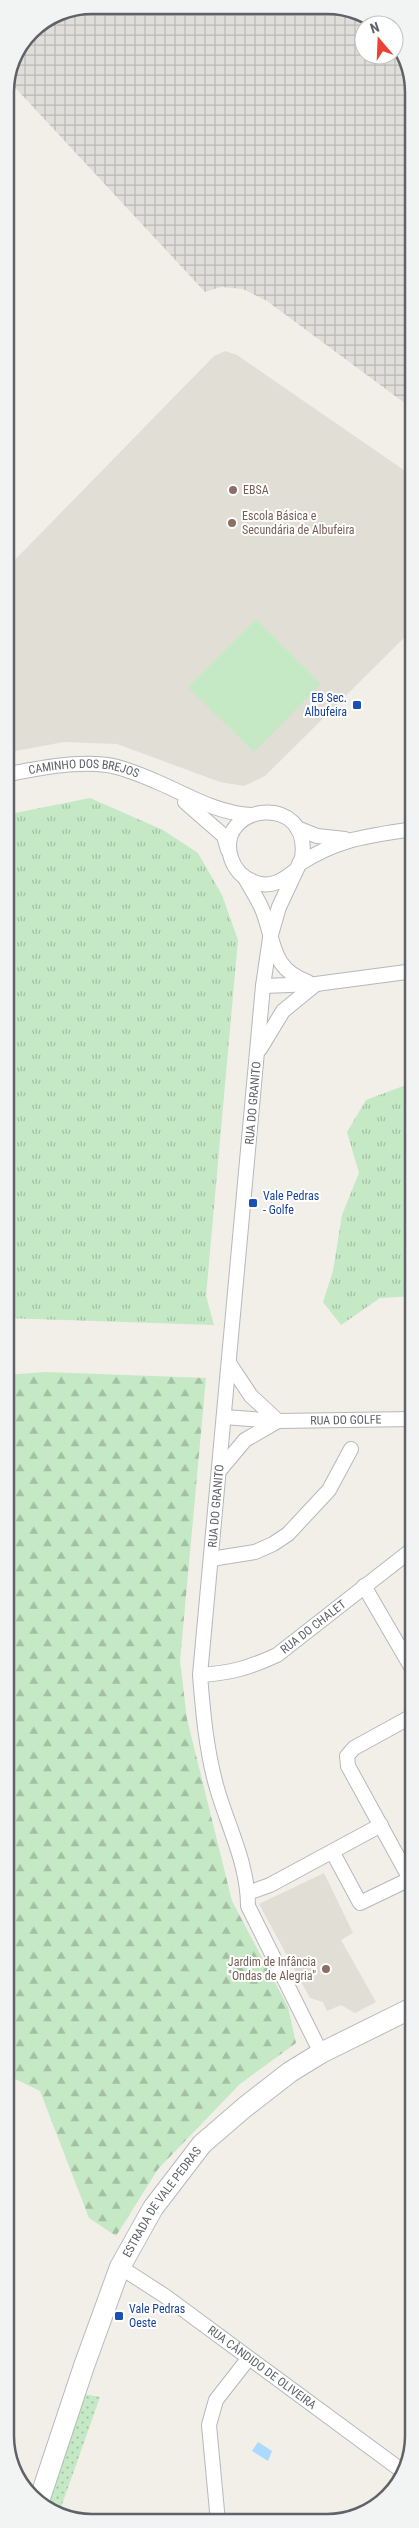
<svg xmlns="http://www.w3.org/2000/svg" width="419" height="2528" font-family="'Roboto Condensed',sans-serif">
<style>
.industrial{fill:url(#industrial-grid)}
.education{fill:#e1ded6}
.grass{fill:url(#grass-tufts)}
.forest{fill:url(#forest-firs)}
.park{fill:#c5e8c5}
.garden{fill:url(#garden-dots)}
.water{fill:#aadaff}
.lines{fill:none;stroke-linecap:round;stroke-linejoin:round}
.street-casing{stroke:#b5b8bc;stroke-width:16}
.secondary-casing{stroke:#b6babf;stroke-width:22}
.street{stroke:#fff;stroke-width:14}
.secondary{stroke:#fff;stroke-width:20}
.education-dot{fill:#8d6e63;stroke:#fff;stroke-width:2}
.transit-dot{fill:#1a4fb4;stroke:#fff;stroke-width:2}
.labels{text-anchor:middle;stroke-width:4;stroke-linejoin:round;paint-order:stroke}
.education-label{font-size:12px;fill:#785e54;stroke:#fff;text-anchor:start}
.transit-label{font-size:12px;fill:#164399;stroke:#fff;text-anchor:start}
.street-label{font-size:12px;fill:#5f6368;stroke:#fff}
.rim{fill:none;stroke:#5f6368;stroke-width:2.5}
</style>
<defs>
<pattern id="industrial-grid" width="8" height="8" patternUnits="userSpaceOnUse" patternTransform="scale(1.25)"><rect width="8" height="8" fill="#e0deda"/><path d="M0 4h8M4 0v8" fill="none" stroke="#b9b8b5"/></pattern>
<pattern id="grass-tufts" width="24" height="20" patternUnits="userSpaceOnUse" patternTransform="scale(1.25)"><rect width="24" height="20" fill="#c5e8c5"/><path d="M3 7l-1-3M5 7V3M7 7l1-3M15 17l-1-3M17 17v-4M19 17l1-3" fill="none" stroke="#a3c0a4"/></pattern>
<pattern id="forest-firs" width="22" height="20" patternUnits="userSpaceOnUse" patternTransform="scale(1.25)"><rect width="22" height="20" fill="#c5e8c5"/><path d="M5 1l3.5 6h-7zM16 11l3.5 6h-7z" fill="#a3c0a4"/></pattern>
<pattern id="garden-dots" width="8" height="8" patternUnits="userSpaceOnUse" patternTransform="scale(1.25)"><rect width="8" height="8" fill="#c5e8c5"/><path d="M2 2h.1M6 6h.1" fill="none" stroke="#a3c0a4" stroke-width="1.8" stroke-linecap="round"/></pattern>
</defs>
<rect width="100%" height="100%" fill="#f1efe8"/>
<polygon class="industrial" points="349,8 377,25 364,25 364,55 394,55 394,38 414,86 414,410 267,301 243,289 221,287 205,292 8,80 31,30 59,12"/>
<g class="education">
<polygon points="225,351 237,355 414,477 414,628 265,776 244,786 220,782 117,744 64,742 5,753 5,570 214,356"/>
<polygon points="324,1873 353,1933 341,1940 376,2002 355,2013 341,2005 327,2011 323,2002 310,1998 259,1904"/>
</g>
<g class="grass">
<polygon points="90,798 163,830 198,853 222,895 238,940 206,1296 214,1325 5,1318 5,815"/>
<polygon points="414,1082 414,1296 380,1298 341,1325 323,1302 333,1271 342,1215 359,1173 347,1132 366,1100"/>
</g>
<polygon class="forest" points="45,1372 206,1378 180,1661 187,1719 232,1901 288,2007 296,2043 240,2084 158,2169 116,2236 89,2218 40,2091 5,2074 5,1375"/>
<polygon class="park" points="256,619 321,684 254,752 188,687"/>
<polygon class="garden" points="83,2394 100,2397 59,2513 46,2505"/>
<polygon class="water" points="258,2442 272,2451 268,2461 252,2451"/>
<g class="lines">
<g class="street-casing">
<g id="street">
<path id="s1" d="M5 775C38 768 74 761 107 765 124 767 146 777 162 784 191 797 218 813 251 815"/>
<polyline points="185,802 224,836 228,850"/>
<polyline points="297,828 317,836 345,839"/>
<path d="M299 864C340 838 368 836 414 829"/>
<path d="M296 870C284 880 270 889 254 882 243 878 235 870 231 858 214 804 312 791 302 858L279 907 270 938 263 986 200 1675C203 1712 206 1748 216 1785 227 1825 248 1863 248 1906L321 2053"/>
<path d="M245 878C252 891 261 903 265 917 275 948 274 970 308 982"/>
<polyline points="263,986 316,984 414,971"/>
<polyline points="260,1049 283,1011 316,984"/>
<path id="s2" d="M224 1417 278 1421 414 1419"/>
<polyline points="219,1471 245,1440 278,1421 251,1396 229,1363"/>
<polyline points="211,1559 255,1552 273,1544 288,1534 329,1490 351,1449"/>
<polyline points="364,1586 414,1672"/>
<path id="s3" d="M200 1675C231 1673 249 1668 277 1655L414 1548"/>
<polyline points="414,1715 354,1748 347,1756 348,1766 410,1879 414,1881"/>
<polyline points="333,1853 360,1903 410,1879"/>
<polyline points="248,1893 270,1885 381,1825"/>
<path id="s4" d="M120 2267 165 2296 401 2470"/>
<polyline points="218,2522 209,2425 216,2400 248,2359"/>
</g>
</g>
<g class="secondary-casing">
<g id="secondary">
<path id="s5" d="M39 2501 84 2366 120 2267 153 2208 202 2144 245 2107 290 2072 321 2053 414 2007"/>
</g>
</g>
<use href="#street" class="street"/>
<use href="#secondary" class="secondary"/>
</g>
<g class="education-dot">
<circle cx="233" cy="490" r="5"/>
<circle cx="232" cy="523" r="5"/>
<circle cx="326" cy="1969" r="5"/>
</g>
<g class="transit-dot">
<rect x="352" y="700" width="10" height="10" rx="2.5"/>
<rect x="248" y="1198" width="10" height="10" rx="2.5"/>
<rect x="114" y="2311" width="10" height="10" rx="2.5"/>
</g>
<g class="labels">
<g class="education-label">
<text x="243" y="494">EBSA</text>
<text x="242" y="520">Escola Básica e<tspan x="242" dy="14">Secundária de Albufeira</tspan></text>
<text x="316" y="1966" text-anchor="end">Jardim de Infância<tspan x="316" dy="14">"Ondas de Alegria"</tspan></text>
</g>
<g class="transit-label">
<text x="347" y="702" text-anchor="end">EB Sec.<tspan x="347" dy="14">Albufeira</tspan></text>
<text x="263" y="1200">Vale Pedras<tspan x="263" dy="14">- Golfe</tspan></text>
<text x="129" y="2313">Vale Pedras<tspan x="129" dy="14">Oeste</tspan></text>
</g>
<g class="street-label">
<text dy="4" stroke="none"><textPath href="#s1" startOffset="80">CAMINHO DOS BREJOS</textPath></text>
<text transform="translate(253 1103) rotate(-85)" y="4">RUA DO GRANITO</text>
<text dy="4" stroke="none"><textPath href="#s2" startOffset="122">RUA DO GOLFE</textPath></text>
<text transform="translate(216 1506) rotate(-85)" y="4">RUA DO GRANITO</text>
<text dy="4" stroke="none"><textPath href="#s3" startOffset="126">RUA DO CHALET</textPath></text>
<text dy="4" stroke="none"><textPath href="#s5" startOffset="325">ESTRADA DE VALE PEDRAS</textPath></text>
<text dy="4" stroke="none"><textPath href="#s4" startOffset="174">RUA CÂNDIDO DE OLIVEIRA</textPath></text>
</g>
</g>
<path d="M0 0H419V2528H0ZM92 14H327A78 78 0 0 1 405 92V2436A78 78 0 0 1 327 2514H92A78 78 0 0 1 14 2436V92A78 78 0 0 1 92 14Z" fill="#f2f3f3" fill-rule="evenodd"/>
<path class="rim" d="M92 14H327A78 78 0 0 1 405 92V2436A78 78 0 0 1 327 2514H92A78 78 0 0 1 14 2436V92A78 78 0 0 1 92 14Z"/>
<g transform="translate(379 40) rotate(341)"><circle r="24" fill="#ffffff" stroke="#bfc1c3"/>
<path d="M0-4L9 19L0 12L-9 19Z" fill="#ea4335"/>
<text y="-8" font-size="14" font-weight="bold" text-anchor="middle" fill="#5f6368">N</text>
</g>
</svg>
